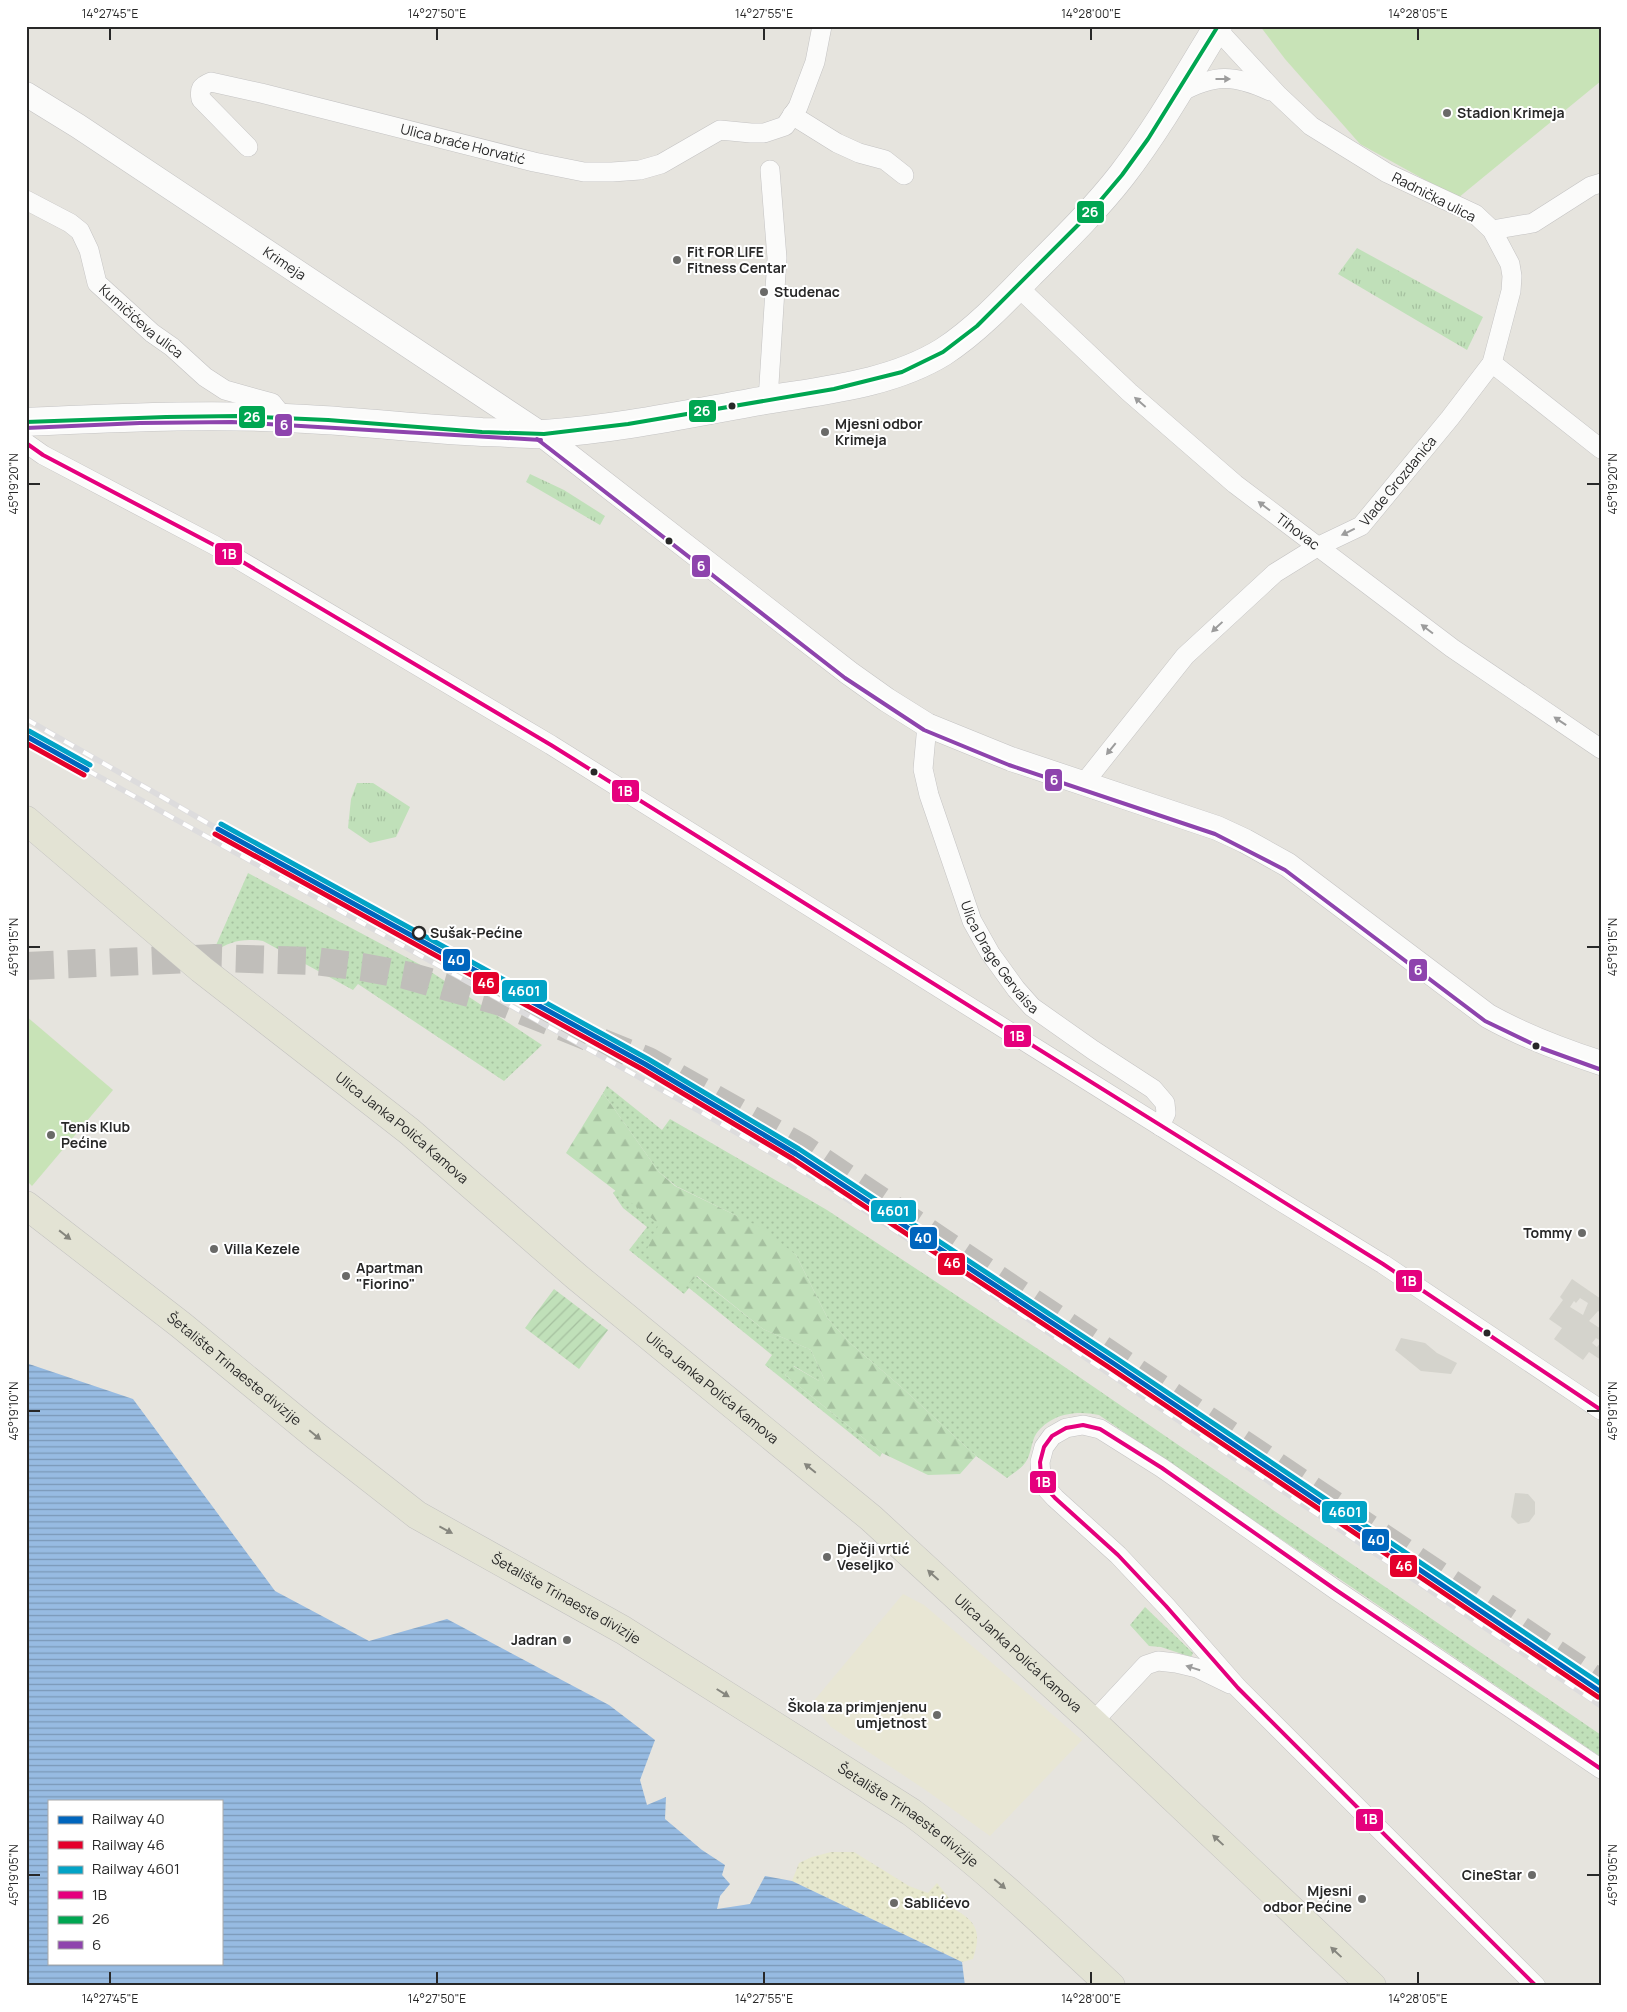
<svg xmlns="http://www.w3.org/2000/svg" width="1627" height="2012" font-family="Manrope,sans-serif">
<style>
.education{fill:#e8e6d4}
.grass{fill:url(#grass-dots)}
.forest{fill:url(#forest-firs)}
.sand{fill:url(#sand-dots)}
.park{fill:url(#park-tufts)}
.garden{fill:url(#garden-furrows)}
.pitch{fill:#c8e3b7}
.plaza{fill:#d4d3cc;fill-rule:evenodd}
.water{fill:url(#water-rules);fill-rule:evenodd}
.lines{fill:none;stroke-linecap:round;stroke-linejoin:round}
.trunk-tunnel{stroke:#c0beba;stroke-width:28;stroke-dasharray:28 14;stroke-linecap:butt}
.minor-casing{stroke:#c4c3c3;stroke-width:20}
.tertiary-casing{stroke:#c4c3c3;stroke-width:25}
.secondary-casing{stroke:#c4c3c3;stroke-width:29}
.primary-casing{stroke:#c3c2c0;stroke-width:29}
.minor{stroke:#fbfbfa;stroke-width:19}
.tertiary{stroke:#fbfbfa;stroke-width:24}
.secondary{stroke:#fbfbfa;stroke-width:28}
.primary{stroke:#e3e3d4;stroke-width:28}
.rail-casing{stroke:#dddcdd;stroke-width:5.5}
.rail{stroke:#fff;stroke-width:4;stroke-dasharray:11;stroke-linecap:butt}
.bus-1-casing{stroke:#fff;stroke-width:8}
.bus-2-casing{stroke:#fff;stroke-width:8}
.bus-3-casing{stroke:#fff;stroke-width:8}
.bus-1{stroke:#e5007d;stroke-width:4}
.bus-2{stroke:#00a651;stroke-width:4}
.bus-3{stroke:#8e44ad;stroke-width:4}
.rail-1-casing{stroke:#fff;stroke-width:9}
.rail-2-casing{stroke:#fff;stroke-width:9}
.rail-3-casing{stroke:#fff;stroke-width:9}
.rail-1{stroke:#0065bd;stroke-width:5}
.rail-2{stroke:#e4002b;stroke-width:5}
.rail-3{stroke:#02a3c6;stroke-width:5}
.oneway{fill:#9c9c9c}
.oneway2{fill:#86867e}
.ticks{fill:none;stroke:#282828;stroke-width:2}
.poi-dot{fill:#6a6a68;stroke:#fff;stroke-width:2}
.bus-dot{fill:#282828;stroke:#fff;stroke-width:2}
.stop-dot{fill:#fff;stroke:#282828;stroke-width:2.5}
.labels{text-anchor:middle;stroke-width:4;stroke-linejoin:round;paint-order:stroke}
.poi-label{font-size:14px;font-weight:bold;fill:#282828;stroke:#fff;text-anchor:start}
.street-label{font-size:14px;fill:#282828;stroke:#fff}
.stop-label{font-size:14px;font-weight:bold;fill:#282828;stroke:#fff;text-anchor:start}
.line-badge{stroke:#fff;stroke-width:2}
.badge-label{font-size:14px;text-anchor:middle;font-weight:bold;fill:#fff}
.neatline{fill:none;stroke:#282828;stroke-width:2}
.ticks-label{font-size:12px;text-anchor:middle;fill:#282828}
</style>
<defs>
<pattern id="grass-dots" width="8" height="8" patternUnits="userSpaceOnUse" patternTransform="scale(1.25)"><rect width="8" height="8" fill="#c0e0b9"/><path d="M2 2h.1M6 6h.1" fill="none" stroke="#a5c09f" stroke-width="1.8" stroke-linecap="round"/></pattern>
<pattern id="forest-firs" width="22" height="20" patternUnits="userSpaceOnUse" patternTransform="scale(1.25)"><rect width="22" height="20" fill="#c0e0b9"/><path d="M5 1l3.5 6h-7zM16 11l3.5 6h-7z" fill="#a5c09f"/></pattern>
<pattern id="sand-dots" width="8" height="8" patternUnits="userSpaceOnUse" patternTransform="scale(1.25)"><rect width="8" height="8" fill="#e7e8cd"/><path d="M2 2h.1M6 6h.1" fill="none" stroke="#c6c7b0" stroke-width="1.8" stroke-linecap="round"/></pattern>
<pattern id="park-tufts" width="24" height="20" patternUnits="userSpaceOnUse" patternTransform="scale(1.25)"><rect width="24" height="20" fill="#c0e0b9"/><path d="M3 7l-1-3M5 7V3M7 7l1-3M15 17l-1-3M17 17v-4M19 17l1-3" fill="none" stroke="#a5c09f"/></pattern>
<pattern id="garden-furrows" width="10" height="10" patternUnits="userSpaceOnUse" patternTransform="scale(1.25)"><rect width="10" height="10" fill="#c0e0b9"/><path d="M-1 1l2-2M0 10L10 0M9 11l2-2" fill="none" stroke="#a5c09f"/></pattern>
<pattern id="water-rules" width="6" height="5" patternUnits="userSpaceOnUse" patternTransform="scale(1.25)"><rect width="6" height="5" fill="#97bbe2"/><path d="M0 2.5h6" fill="none" stroke="#7b98b7"/></pattern>
</defs>
<rect width="100%" height="100%" fill="#e6e4de"/>
<polygon class="education" points="903,1594 924,1605 1082,1740 990,1836 927,1791 831,1727 812,1703"/>
<g class="grass">
<path d="M248 873 419 964 542 1045 504 1081 358 984 353 990 263 941C242 938 231 941 213 952Z"/>
<path d="M607 1086 662 1130 670 1119 827 1210 1053 1359 1601 1735V1757L1099 1415C1077 1410 1051 1413 1036 1434 1031 1442 1031 1456 1025 1463 1021 1469 1013 1473 1007 1478L976 1456 899 1385 850 1343 828 1319 796 1255 737 1216 676 1186 659 1172 603 1093Z"/>
<polygon points="616,1190 660,1224 684,1287 696,1276 763,1329 811,1350 825,1381 819,1381 794,1366 785,1375 882,1453 880,1457 765,1365 772,1355 689,1288 684,1294 629,1250 647,1227 623,1208 613,1193"/>
<polygon points="1145,1607 1193,1653 1191,1657 1161,1647 1149,1646 1130,1625"/>
</g>
<polygon class="forest" points="603,1093 659,1172 675,1186 762,1228 796,1255 828,1319 850,1343 899,1385 976,1456 960,1474 928,1475 882,1453 785,1375 793,1366 819,1381 825,1381 811,1350 763,1329 697,1276 684,1288 646,1251 659,1224 566,1153"/>
<path class="sand" d="M831 1852H854L909 1886 928 1893 937 1883 949 1898 952 1908C977 1921 982 1932 973 1959L962 1962 792 1881 799 1863 812 1857Z"/>
<g class="park">
<polygon points="1357,248 1483,317 1467,350 1338,274"/>
<polygon points="530,474 564,490 605,516 600,525 526,482"/>
<polygon points="357,783 373,783 410,807 396,837 370,843 348,828 351,799"/>
</g>
<polygon class="garden" points="554,1289 608,1330 579,1369 525,1328"/>
<g class="pitch">
<polygon points="1260,26 1601,26 1601,81 1458,198 1360,144 1285,59"/>
<polygon points="26,1016 113,1090 32,1186 26,1180"/>
</g>
<g class="plaza">
<path d="M1572 1279 1601 1299V1313L1598 1311 1589 1321 1601 1329V1341L1596 1338 1592 1343 1597 1347 1601 1342V1360L1589 1352 1583 1360 1554 1339 1562 1328 1549 1319 1563 1300 1560 1297ZM1580 1298 1588 1303 1583 1315 1570 1307 1574 1301 1576 1303Z"/>
<polygon points="1401,1338 1425,1343 1437,1353 1457,1363 1451,1374 1421,1371 1395,1350"/>
<polygon points="1515,1493 1528,1494 1535,1502 1535,1514 1529,1522 1518,1524 1511,1517"/>
</g>
<path class="water" d="M26 1363 133 1399 275 1591 369 1641 447 1619 609 1705 655 1740 640 1780 647 1805 666 1797 665 1819 702 1850 725 1865 722 1875 730 1884 720 1896 717 1909 750 1904 765 1876 792 1881 962 1962 965 1986H26ZM49 1801H221V1963H49Z"/>
<g class="lines">
<polyline class="trunk-tunnel" points="26,966 215,958 315,961 362,967 405,975 501,1002 648,1061 802,1148 1601,1684"/>
<g class="minor-casing">
<g id="minor">
<path d="M1179 93C1214 74 1234 74 1270 91"/>
<polyline points="792,115 837,143 859,153 885,160 904,175"/>
<path id="s1" d="M248 147 201 99C199 89 201 86 211 82L261 93 534 162 584 172H612L640 170 661 164 720 130 751 133H764L785 126 798 107 815 62 822 26"/>
<path id="s2" d="M26 200 70 223 80 231 89 250 97 283 152 333 172 347 205 377 225 390 272 403 284 418"/>
<polyline points="1492,230 1533,223 1591,186 1601,183"/>
<path id="s3" d="M1018 287 1129 392 1235 484 1452 648 1601 749"/>
<polyline points="1492,363 1601,449"/>
<polyline points="768,400 777,258 770,170"/>
<polyline points="26,443 43,455 214,545 551,745 1272,1196 1383,1264 1601,1410"/>
<path id="s4" d="M927 725 923 769 929 795 972 921 990 953 1016 989 1032 1007 1093 1050 1153 1089 1165 1103 1166 1113 1160 1126"/>
<path id="s5" d="M1084 783 1185 656 1275 573 1317 547 1361 526 1450 418 1492 363 1511 291 1512 276 1510 264 1492 230 1475 214 1387 173 1311 126 1278 95 1216 28"/>
<polyline points="1093,1722 1146,1665 1158,1661 1176,1663 1197,1668 1230,1684"/>
<polyline points="1536,1986 1238,1688 1166,1606 1118,1555 1055,1498 1045,1487 1041,1476 1040,1462 1044,1447 1052,1436 1066,1428 1083,1425 1100,1429 1162,1468 1336,1590 1601,1769"/>
</g>
</g>
<g class="tertiary-casing">
<g id="tertiary">
<path id="s6" d="M26 94 78 126 541 434 849 673 887 700 927 725 1011 759 1217 828 1245 841 1288 865 1488 1016C1524 1036 1561 1050 1601 1063"/>
</g>
</g>
<g class="secondary-casing">
<path id="secondary" d="M26 422C119 418 213 413 306 419 365 422 423 429 482 432 503 432 524 435 544 434 619 429 692 413 766 400 825 390 891 384 943 352 974 332 1003 302 1029 275 1061 243 1094 211 1122 175 1158 128 1187 77 1218 26"/>
</g>
<g class="primary-casing">
<g id="primary">
<path id="s7" d="M26 820 201 969 409 1131 577 1277 871 1518 1093 1722 1372 1986"/>
<path id="s8" d="M26 1205 181 1325 316 1436 417 1515 623 1630 911 1812C982 1865 1046 1925 1111 1986"/>
</g>
</g>
<use href="#minor" class="minor"/>
<use href="#tertiary" class="tertiary"/>
<use href="#secondary" class="secondary"/>
<use href="#primary" class="primary"/>
<g class="rail-casing">
<g id="rail">
<polyline points="26,719 218,829"/>
<polyline points="87,770 689,1105 819,1181 960,1273 1601,1706"/>
</g>
</g>
<use href="#rail" class="rail"/>
<g class="bus-1-casing">
<g id="bus-1">
<polyline points="26,443 43,455 214,545 551,745 1383,1264 1601,1410"/>
<polyline points="1536,1986 1238,1688 1166,1606 1118,1555 1055,1498 1045,1487 1041,1476 1040,1462 1044,1447 1052,1436 1066,1428 1083,1425 1100,1429 1162,1468 1336,1590 1601,1769"/>
</g>
</g>
<g class="bus-2-casing">
<polyline id="bus-2" points="26,422 166,417 236,416 328,420 482,432 544,434 628,424 834,389 902,372 943,352 977,326 1089,214 1122,175 1148,139 1218,26"/>
</g>
<g class="bus-3-casing">
<g id="bus-3">
<polyline points="26,428 140,423 232,422 541,440"/>
<polyline points="537,439 845,678 924,730 1009,765 1215,834 1285,870 1485,1021 1541,1048 1599,1069"/>
</g>
</g>
<use href="#bus-1" class="bus-1"/>
<use href="#bus-2" class="bus-2"/>
<use href="#bus-3" class="bus-3"/>
<g class="rail-1-casing">
<g id="rail-1">
<polyline points="26,736 87,770"/>
<polyline points="218,829 645,1064 796,1154 1113,1363 1601,1692"/>
</g>
</g>
<g class="rail-2-casing">
<g id="rail-2">
<polyline points="26,743 84,775"/>
<polyline points="215,834 642,1069 793,1159 1110,1368 1598,1697"/>
</g>
</g>
<g class="rail-3-casing">
<g id="rail-3">
<polyline points="29,731 90,765"/>
<polyline points="221,824 648,1059 799,1149 1116,1358 1601,1684"/>
</g>
</g>
<use href="#rail-1" class="rail-1"/>
<use href="#rail-2" class="rail-2"/>
<use href="#rail-3" class="rail-3"/>
</g>
<defs><path id="oneway-solid" d="M-6-.8H1V-3.2L6.5 0L1 3.2V.8H-6Z" transform="scale(1.25)"/></defs>
<g class="oneway">
<use href="#oneway-solid" transform="translate(1223 79)"/>
<use href="#oneway-solid" transform="translate(1140 402) rotate(-139)"/>
<use href="#oneway-solid" transform="translate(1264 506) rotate(-143)"/>
<use href="#oneway-solid" transform="translate(1348 532) rotate(154)"/>
<use href="#oneway-solid" transform="translate(1217 627) rotate(137)"/>
<use href="#oneway-solid" transform="translate(1427 629) rotate(-143)"/>
<use href="#oneway-solid" transform="translate(1560 721) rotate(-146)"/>
<use href="#oneway-solid" transform="translate(1111 749) rotate(129)"/>
<use href="#oneway-solid" transform="translate(1193 1668) rotate(-162)"/>
</g>
<g class="oneway2">
<use href="#oneway-solid" transform="translate(65 1235) rotate(38)"/>
<use href="#oneway-solid" transform="translate(315 1435) rotate(39)"/>
<use href="#oneway-solid" transform="translate(810 1468) rotate(-141)"/>
<use href="#oneway-solid" transform="translate(446 1530) rotate(28)"/>
<use href="#oneway-solid" transform="translate(933 1575) rotate(-138)"/>
<use href="#oneway-solid" transform="translate(723 1693) rotate(32)"/>
<use href="#oneway-solid" transform="translate(1218 1840) rotate(-137)"/>
<use href="#oneway-solid" transform="translate(1000 1884) rotate(40)"/>
<use href="#oneway-solid" transform="translate(1336 1952) rotate(-137)"/>
</g>
<path class="ticks" d="M110 28V40M437 28V40M764 28V40M1091 28V40M1418 28V40M28 484H40M1587 484H1600M28 947H40M1587 947H1600M28 1411H40M1587 1411H1600M28 1875H40M1587 1875H1600M110 1972V1984M437 1972V1984M764 1972V1984M1091 1972V1984M1418 1972V1984"/>
<g class="poi-dot">
<circle cx="1447" cy="113" r="5"/>
<circle cx="677" cy="260" r="5"/>
<circle cx="764" cy="292" r="5"/>
<circle cx="825" cy="432" r="5"/>
<circle cx="51" cy="1135" r="5"/>
<circle cx="1582" cy="1233" r="5"/>
<circle cx="214" cy="1249" r="5"/>
<circle cx="346" cy="1276" r="5"/>
<circle cx="827" cy="1557" r="5"/>
<circle cx="567" cy="1640" r="5"/>
<circle cx="937" cy="1715" r="5"/>
<circle cx="1532" cy="1875" r="5"/>
<circle cx="1362" cy="1899" r="5"/>
<circle cx="894" cy="1903" r="5"/>
</g>
<g class="bus-dot">
<circle cx="732" cy="406" r="4.5"/>
<circle cx="669" cy="541" r="4.5"/>
<circle cx="594" cy="772" r="4.5"/>
<circle cx="1536" cy="1046" r="4.5"/>
<circle cx="1487" cy="1333" r="4.5"/>
</g>
<circle class="stop-dot" cx="419" cy="933" r="6"/>
<g class="labels">
<g class="poi-label">
<text x="1457" y="118">Stadion Krimeja</text>
<text x="687" y="257">Fit FOR LIFE<tspan x="687" dy="16">Fitness Centar</tspan></text>
<text x="774" y="297">Studenac</text>
<text x="835" y="429">Mjesni odbor<tspan x="835" dy="16">Krimeja</tspan></text>
<text x="61" y="1132">Tenis Klub<tspan x="61" dy="16">Pećine</tspan></text>
<text x="1572" y="1238" text-anchor="end">Tommy</text>
<text x="224" y="1254">Villa Kezele</text>
<text x="356" y="1273">Apartman<tspan x="356" dy="16">"Fiorino"</tspan></text>
<text x="837" y="1554">Dječji vrtić<tspan x="837" dy="16">Veseljko</tspan></text>
<text x="557" y="1645" text-anchor="end">Jadran</text>
<text x="927" y="1712" text-anchor="end">Škola za primjenjenu<tspan x="927" dy="16">umjetnost</tspan></text>
<text x="1522" y="1880" text-anchor="end">CineStar</text>
<text x="1352" y="1896" text-anchor="end">Mjesni<tspan x="1352" dy="16">odbor Pećine</tspan></text>
<text x="904" y="1908">Sablićevo</text>
</g>
<g class="street-label">
<text dy="5" stroke="none"><textPath href="#s1" startOffset="349">Ulica braće Horvatić</textPath></text>
<text transform="translate(1434 197) rotate(27)" y="5">Radnička ulica</text>
<text dy="5" stroke="none"><textPath href="#s6" startOffset="309">Krimeja</textPath></text>
<text dy="5" stroke="none"><textPath href="#s2" startOffset="176">Kumičićeva ulica</textPath></text>
<text dy="5" stroke="none"><textPath href="#s5" startOffset="441">Vlade Grozdanića</textPath></text>
<text dy="5" stroke="none"><textPath href="#s3" startOffset="372">Tihovac</textPath></text>
<text dy="5" stroke="none"><textPath href="#s4" startOffset="249">Ulica Drage Gervaisa</textPath></text>
<text dy="5" stroke="none"><textPath href="#s7" startOffset="486">Ulica Janka Polića Kamova</textPath></text>
<text dy="5" stroke="none"><textPath href="#s8" startOffset="265">Šetalište Trinaeste divizije</textPath></text>
<text dy="5" stroke="none"><textPath href="#s7" startOffset="891">Ulica Janka Polića Kamova</textPath></text>
<text dy="5" stroke="none"><textPath href="#s8" startOffset="670">Šetalište Trinaeste divizije</textPath></text>
<text dy="5" stroke="none"><textPath href="#s7" startOffset="1296">Ulica Janka Polića Kamova</textPath></text>
<text dy="5" stroke="none"><textPath href="#s8" startOffset="1075">Šetalište Trinaeste divizije</textPath></text>
</g>
<g class="stop-label">
<text x="430" y="938">Sušak-Pećine</text>
</g>
</g>
<g class="line-badge">
<rect x="1076" y="200" width="29" height="24" rx="5" fill="#00a651"/>
<rect x="688" y="399" width="29" height="24" rx="5" fill="#00a651"/>
<rect x="238" y="405" width="28" height="24" rx="5" fill="#00a651"/>
<rect x="274" y="413" width="19" height="24" rx="5" fill="#8e44ad"/>
<rect x="214" y="542" width="29" height="24" rx="5" fill="#e5007d"/>
<rect x="691" y="554" width="20" height="24" rx="5" fill="#8e44ad"/>
<rect x="1044" y="768" width="19" height="24" rx="5" fill="#8e44ad"/>
<rect x="611" y="779" width="29" height="24" rx="5" fill="#e5007d"/>
<rect x="442" y="948" width="29" height="24" rx="5" fill="#0065bd"/>
<rect x="1408" y="958" width="20" height="24" rx="5" fill="#8e44ad"/>
<rect x="472" y="971" width="28" height="24" rx="5" fill="#e4002b"/>
<rect x="501" y="979" width="47" height="24" rx="5" fill="#02a3c6"/>
<rect x="1003" y="1024" width="29" height="24" rx="5" fill="#e5007d"/>
<rect x="870" y="1199" width="47" height="24" rx="5" fill="#02a3c6"/>
<rect x="909" y="1226" width="29" height="24" rx="5" fill="#0065bd"/>
<rect x="937" y="1252" width="29" height="24" rx="5" fill="#e4002b"/>
<rect x="1395" y="1269" width="28" height="24" rx="5" fill="#e5007d"/>
<rect x="1029" y="1470" width="28" height="24" rx="5" fill="#e5007d"/>
<rect x="1321" y="1500" width="47" height="24" rx="5" fill="#02a3c6"/>
<rect x="1361" y="1528" width="29" height="24" rx="5" fill="#0065bd"/>
<rect x="1389" y="1554" width="29" height="24" rx="5" fill="#e4002b"/>
<rect x="1355" y="1808" width="29" height="24" rx="5" fill="#e5007d"/>
</g>
<g class="badge-label">
<text x="1090" y="217">26</text>
<text x="702" y="416">26</text>
<text x="252" y="422">26</text>
<text x="284" y="430">6</text>
<text x="229" y="559">1B</text>
<text x="701" y="571">6</text>
<text x="1054" y="785">6</text>
<text x="625" y="796">1B</text>
<text x="456" y="965">40</text>
<text x="1418" y="975">6</text>
<text x="486" y="988">46</text>
<text x="524" y="996">4601</text>
<text x="1017" y="1041">1B</text>
<text x="893" y="1216">4601</text>
<text x="923" y="1243">40</text>
<text x="952" y="1268">46</text>
<text x="1409" y="1286">1B</text>
<text x="1043" y="1487">1B</text>
<text x="1345" y="1517">4601</text>
<text x="1376" y="1545">40</text>
<text x="1404" y="1571">46</text>
<text x="1370" y="1824">1B</text>
</g>
<rect width="1627" height="2012" fill="none" stroke="#ffffff" stroke-width="55"/>
<rect x="48" y="1800" width="175" height="165" fill="#ffffff" stroke="#a9a9a9"/>
<rect x="58" y="1816" width="25" height="8" fill="#0065bd" stroke="#a9a9a9"/>
<text x="92" y="1824" font-size="15" fill="#282828">Railway 40</text>
<rect x="58" y="1841" width="25" height="8" fill="#e4002b" stroke="#a9a9a9"/>
<text x="92" y="1850" font-size="15" fill="#282828">Railway 46</text>
<rect x="58" y="1866" width="25" height="8" fill="#02a3c6" stroke="#a9a9a9"/>
<text x="92" y="1874" font-size="15" fill="#282828">Railway 4601</text>
<rect x="58" y="1891" width="25" height="8" fill="#e5007d" stroke="#a9a9a9"/>
<text x="92" y="1900" font-size="15" fill="#282828">1B</text>
<rect x="58" y="1916" width="25" height="8" fill="#00a651" stroke="#a9a9a9"/>
<text x="92" y="1924" font-size="15" fill="#282828">26</text>
<rect x="58" y="1941" width="25" height="8" fill="#8e44ad" stroke="#a9a9a9"/>
<text x="92" y="1950" font-size="15" fill="#282828">6</text>
<rect x="28" y="28" width="1572" height="1956" class="neatline"/>
<g class="ticks-label">
<text x="110" y="18">14°27'45"E</text>
<text x="437" y="18">14°27'50"E</text>
<text x="764" y="18">14°27'55"E</text>
<text x="1091" y="18">14°28'00"E</text>
<text x="1418" y="18">14°28'05"E</text>
<text transform="translate(14 484) rotate(-90)" y="4">45°19'20"N</text>
<text transform="translate(1613 484) rotate(-90)" y="4">45°19'20"N</text>
<text transform="translate(14 947) rotate(-90)" y="4">45°19'15"N</text>
<text transform="translate(1613 947) rotate(-90)" y="4">45°19'15"N</text>
<text transform="translate(14 1411) rotate(-90)" y="4">45°19'10"N</text>
<text transform="translate(1613 1411) rotate(-90)" y="4">45°19'10"N</text>
<text transform="translate(14 1875) rotate(-90)" y="4">45°19'05"N</text>
<text transform="translate(1613 1875) rotate(-90)" y="4">45°19'05"N</text>
<text x="110" y="2003">14°27'45"E</text>
<text x="437" y="2003">14°27'50"E</text>
<text x="764" y="2003">14°27'55"E</text>
<text x="1091" y="2003">14°28'00"E</text>
<text x="1418" y="2003">14°28'05"E</text>
</g>
</svg>
